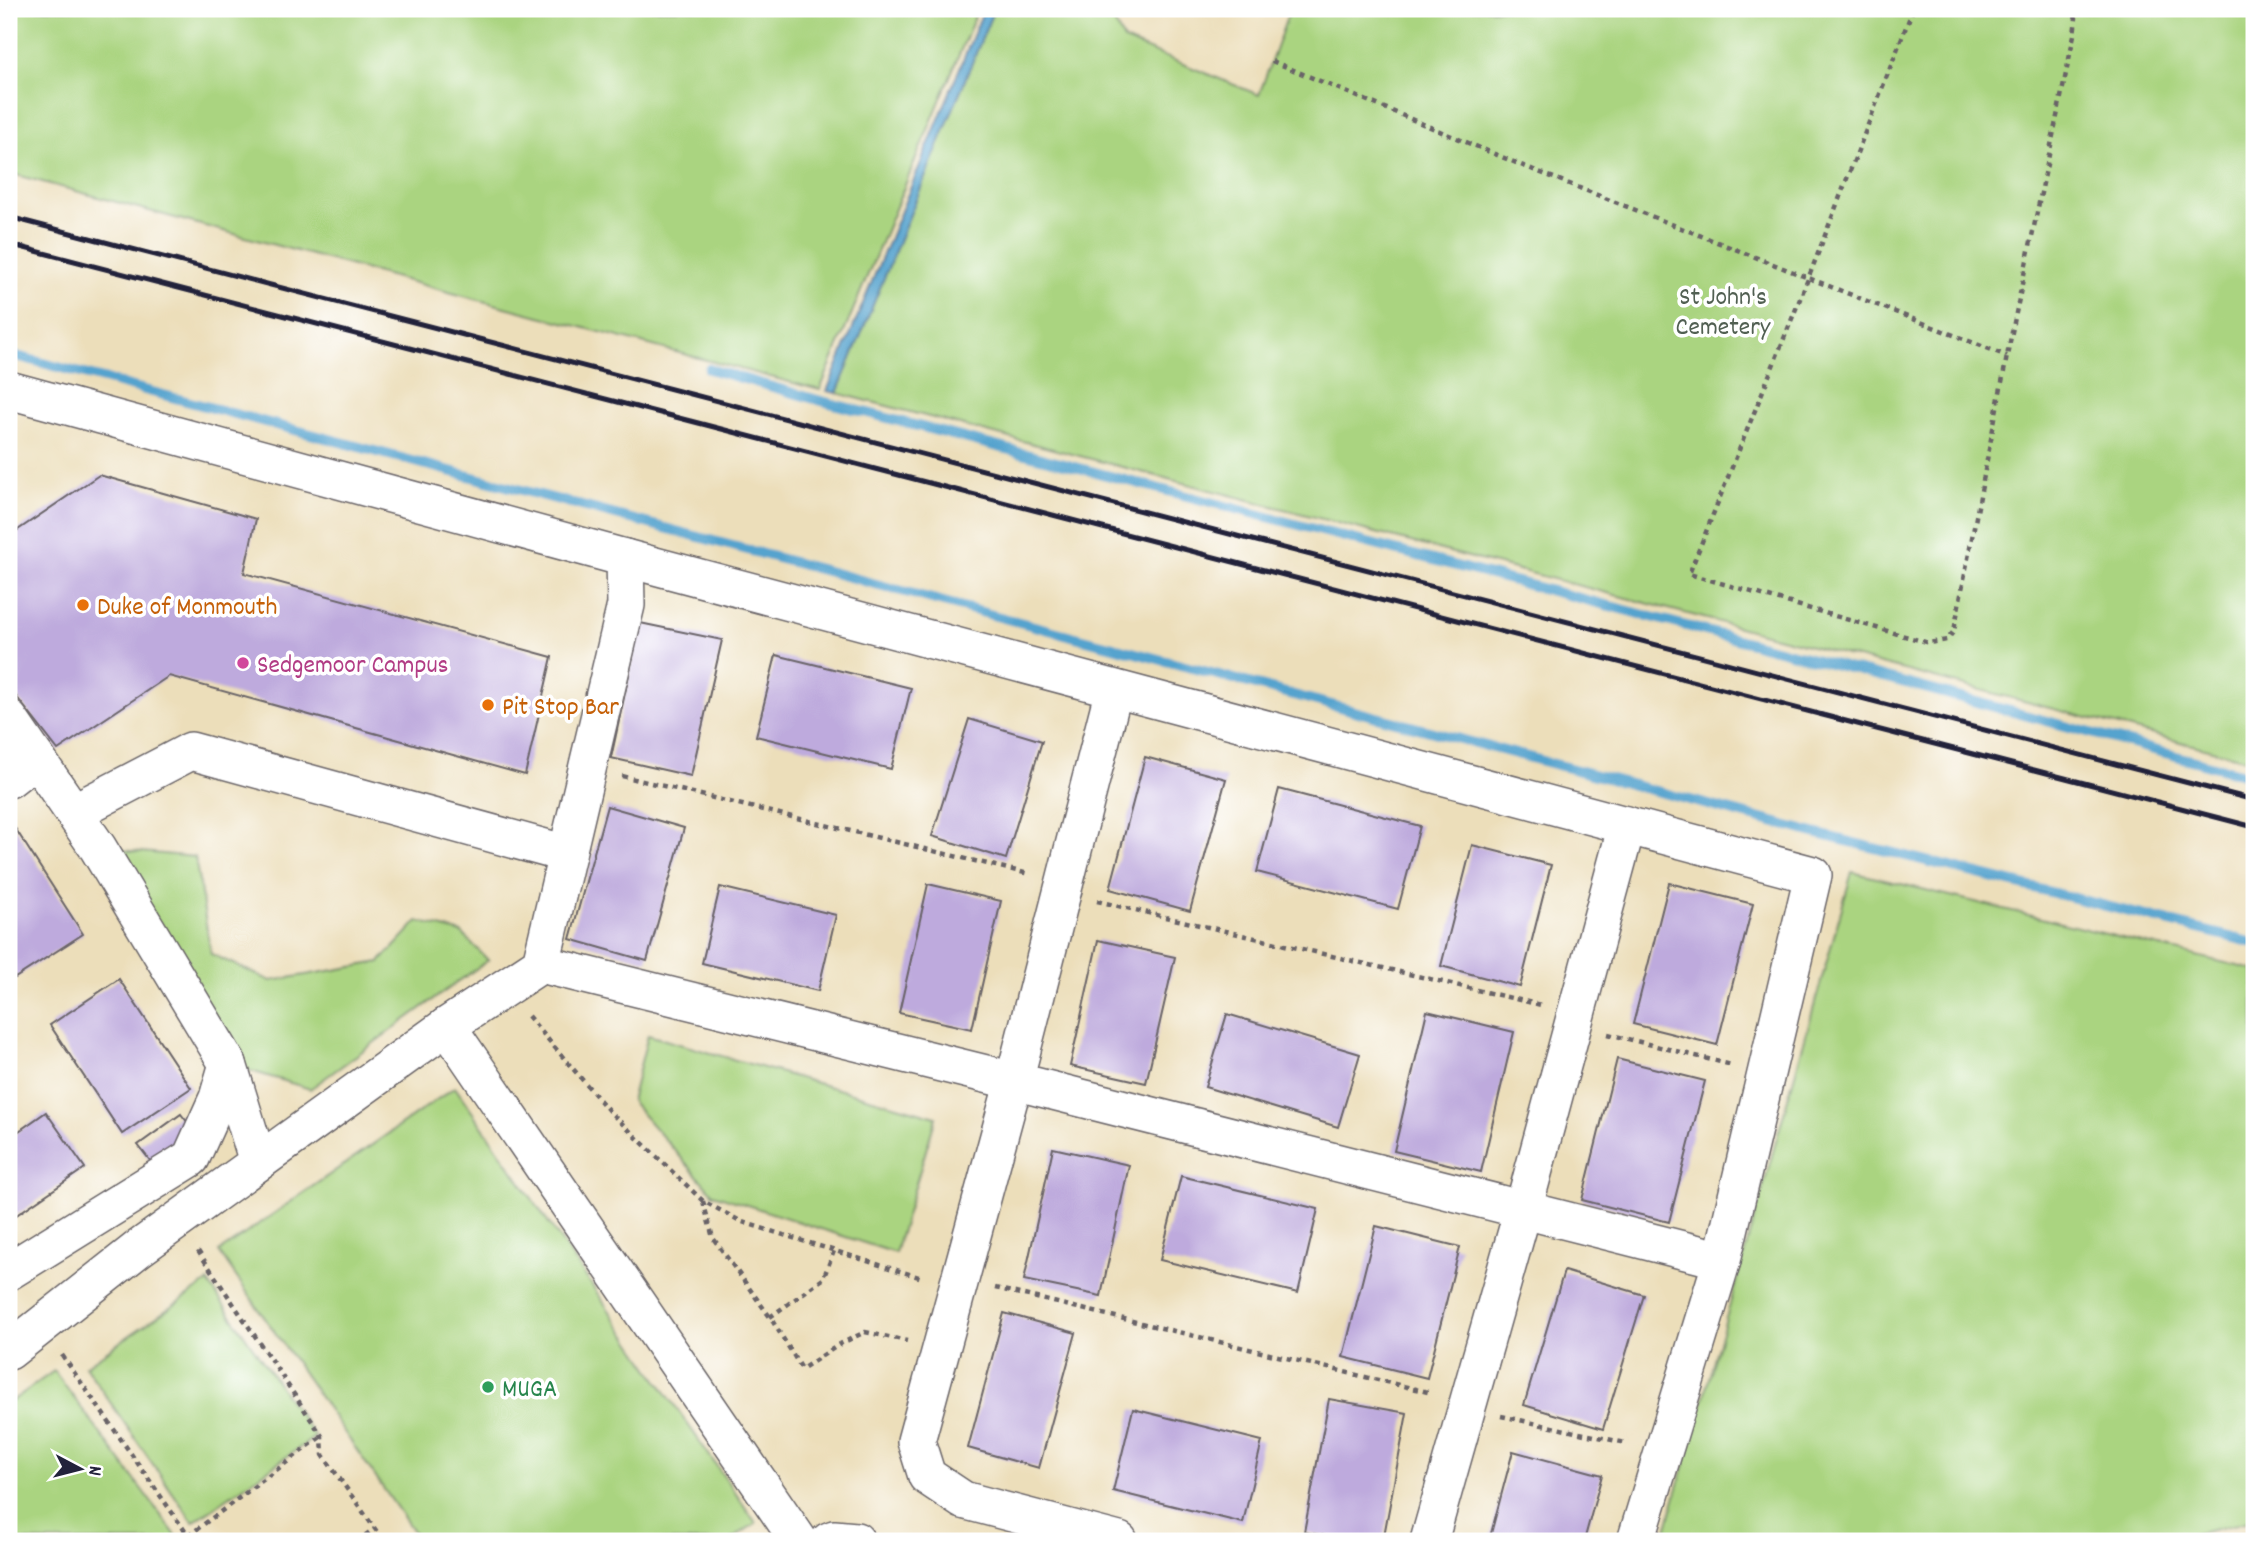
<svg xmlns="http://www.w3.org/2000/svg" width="2263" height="1550" font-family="Dekko,sans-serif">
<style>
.green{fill:#aad480;stroke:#667b5e;stroke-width:2}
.water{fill:#54a3ce;stroke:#3b6284;stroke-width:2}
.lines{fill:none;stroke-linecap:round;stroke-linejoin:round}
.stream{stroke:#54a3ce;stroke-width:10}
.building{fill:#beaadd}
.minor-casing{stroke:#696467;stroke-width:40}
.path{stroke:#696467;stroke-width:4.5;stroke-dasharray:5 5;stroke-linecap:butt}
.minor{stroke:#fff;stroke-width:37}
.rail{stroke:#22223b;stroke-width:5}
.food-dot{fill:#e8710a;stroke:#fff;stroke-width:2.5}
.hotel-dot{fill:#d1479c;stroke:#fff;stroke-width:2.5}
.leisure-dot{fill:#2e9e5b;stroke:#fff;stroke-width:2.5}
.labels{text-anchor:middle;stroke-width:7;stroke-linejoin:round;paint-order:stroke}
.park-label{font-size:26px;fill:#526053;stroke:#fff}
.food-label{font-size:26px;fill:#c56008;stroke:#fff;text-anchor:start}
.hotel-label{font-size:26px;fill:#b23c85;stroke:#fff;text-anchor:start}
.leisure-label{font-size:26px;fill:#27864d;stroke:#fff;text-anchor:start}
</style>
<rect width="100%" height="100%" fill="#fff"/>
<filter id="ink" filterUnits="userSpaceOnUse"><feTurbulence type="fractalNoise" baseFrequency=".0143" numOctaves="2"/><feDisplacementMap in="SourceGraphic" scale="14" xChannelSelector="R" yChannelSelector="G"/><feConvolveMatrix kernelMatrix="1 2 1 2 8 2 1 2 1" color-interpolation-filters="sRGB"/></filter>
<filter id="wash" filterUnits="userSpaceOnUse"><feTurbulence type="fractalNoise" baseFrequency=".00686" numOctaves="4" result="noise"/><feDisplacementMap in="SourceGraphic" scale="28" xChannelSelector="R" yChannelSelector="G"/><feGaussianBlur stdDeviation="1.57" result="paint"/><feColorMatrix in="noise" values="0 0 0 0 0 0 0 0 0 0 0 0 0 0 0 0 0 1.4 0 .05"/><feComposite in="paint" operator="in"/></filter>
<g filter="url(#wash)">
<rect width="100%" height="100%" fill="#ecdeba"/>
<g class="green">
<polygon points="9,9 978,9 820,390 456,294 9,173"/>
<polygon points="994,9 1107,9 1124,40 1259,95 1290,9 2254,9 2254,761 837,393"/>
<polygon points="98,848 195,857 211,954 271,981 380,962 418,921 462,933 488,960 310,1089 228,1064"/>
<polygon points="1852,872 2254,970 2254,1520 2166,1541 1663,1541"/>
<polygon points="648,1035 936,1117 895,1253 713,1194 631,1101"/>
<polygon points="455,1087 756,1523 729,1541 420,1541 219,1252"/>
<polygon points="208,1282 315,1437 193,1522 85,1366"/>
<polygon points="54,1371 180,1541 9,1541 9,1403"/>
</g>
<polygon class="water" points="984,9 994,9 837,393 827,391"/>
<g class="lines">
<g class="stream">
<polyline points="9,354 1814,833 2254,943"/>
<polyline points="709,369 818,400 1917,686 2254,777"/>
</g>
</g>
<g id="blocks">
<g class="building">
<polygon points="99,475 256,519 244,573 552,657 525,775 169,676 58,750 9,687 9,536"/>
<polygon points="640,623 722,640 691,776 611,758"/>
<polygon points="776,655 911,688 891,769 756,736"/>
<polygon points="969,719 1042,741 1006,859 932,836"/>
<polygon points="1145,757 1226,779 1190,911 1110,889"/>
<polygon points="1279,789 1420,826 1398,909 1257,872"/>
<polygon points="607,806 684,828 647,961 570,939"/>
<polygon points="15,828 83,934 15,978 9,968 9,832"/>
<polygon points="1472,845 1551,865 1520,987 1441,966"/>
<polygon points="1669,883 1753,904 1717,1045 1633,1024"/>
<polygon points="928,884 1001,901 972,1029 899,1013"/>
<polygon points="720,887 836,915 818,991 702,963"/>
<polygon points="1098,940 1175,957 1146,1083 1070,1066"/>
<polygon points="119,979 191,1088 122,1134 50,1025"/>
<polygon points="1427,1011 1514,1032 1481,1172 1394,1151"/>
<polygon points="1227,1014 1360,1054 1338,1127 1205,1087"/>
<polygon points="1617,1059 1705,1081 1669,1222 1582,1200"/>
<polygon points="46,1112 85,1168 9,1220 9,1138"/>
<polygon points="181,1114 195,1132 152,1163 138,1145"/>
<polygon points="1053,1148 1129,1165 1101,1296 1024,1280"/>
<polygon points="1181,1176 1318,1209 1298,1293 1160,1260"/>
<polygon points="1376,1226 1460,1247 1427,1378 1343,1357"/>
<polygon points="1564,1271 1644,1295 1603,1429 1524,1405"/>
<polygon points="1004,1313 1076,1333 1039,1468 968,1448"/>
<polygon points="1329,1399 1407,1413 1383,1541 1352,1541 1304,1532"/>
<polygon points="1133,1409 1262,1441 1243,1523 1113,1491"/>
<polygon points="1513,1451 1602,1475 1584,1541 1489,1541"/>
</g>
</g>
</g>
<g filter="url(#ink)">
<use href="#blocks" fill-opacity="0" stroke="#696467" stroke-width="2"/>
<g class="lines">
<g class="minor-casing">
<g id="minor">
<polyline points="9,390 625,558 626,605 541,964 447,1026"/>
<polyline points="625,558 1813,875 1722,1260 1636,1541"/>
<polyline points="1114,689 1014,1081 916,1441 927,1476 963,1500 1119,1541"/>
<polyline points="9,719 98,848 228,1064 258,1162"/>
<polyline points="9,779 36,758"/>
<polyline points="74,812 191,751 567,854"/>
<polyline points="541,964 1014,1081 1722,1260"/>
<polyline points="9,1271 191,1158 218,1098 228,1064"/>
<polyline points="9,1351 138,1249 447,1026 799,1541"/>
<polyline points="829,1541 834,1539 856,1541"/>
<polyline points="1429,1541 1523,1210 1627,825"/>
</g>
</g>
<g class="path">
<polyline points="1913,9 1808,279 1689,574 1929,643 1947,640 1954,631 2007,356 2074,35 2076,18 2071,9"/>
<polyline points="1272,61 1521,165 2007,356"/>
<polyline points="622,776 1029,874"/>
<polyline points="1097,901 1541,1005"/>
<polyline points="528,1016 609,1111 703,1201 742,1222 922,1278"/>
<polyline points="1608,1034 1732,1065"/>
<polyline points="703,1201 713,1238 770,1317 802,1369 840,1344 865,1332 907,1341"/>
<polyline points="198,1251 322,1436 323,1455 380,1536 379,1541"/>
<polyline points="995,1288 1432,1393"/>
<polyline points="770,1317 823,1279 834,1251"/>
<polyline points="62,1355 192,1541"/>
<polyline points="1501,1416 1626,1443"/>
<polyline points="188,1536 322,1436"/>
<polyline points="357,1541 374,1529"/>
</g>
<use href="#minor" class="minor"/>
<g class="rail">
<polyline points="9,217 2254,800"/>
<polyline points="9,244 2254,827"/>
</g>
</g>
</g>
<g class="food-dot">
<circle cx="83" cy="605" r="7"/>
<circle cx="488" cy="705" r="7"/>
</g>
<circle class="hotel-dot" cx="243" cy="663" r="7"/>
<circle class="leisure-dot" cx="488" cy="1387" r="7"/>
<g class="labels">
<g class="park-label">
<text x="1723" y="304">St John's<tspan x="1723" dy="30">Cemetery</tspan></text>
</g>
<g class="food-label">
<text x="97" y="614">Duke of Monmouth</text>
<text x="502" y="714">Pit Stop Bar</text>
</g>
<g class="hotel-label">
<text x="257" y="672">Sedgemoor Campus</text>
</g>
<g class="leisure-label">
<text x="502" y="1396">MUGA</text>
</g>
</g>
<rect width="2263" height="1550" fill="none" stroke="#fff" stroke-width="35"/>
<g transform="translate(80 1469) rotate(97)" stroke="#ffffff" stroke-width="5" paint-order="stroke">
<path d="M0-5L12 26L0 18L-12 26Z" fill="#22223b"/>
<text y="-10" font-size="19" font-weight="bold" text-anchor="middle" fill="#22223b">N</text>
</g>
</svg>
